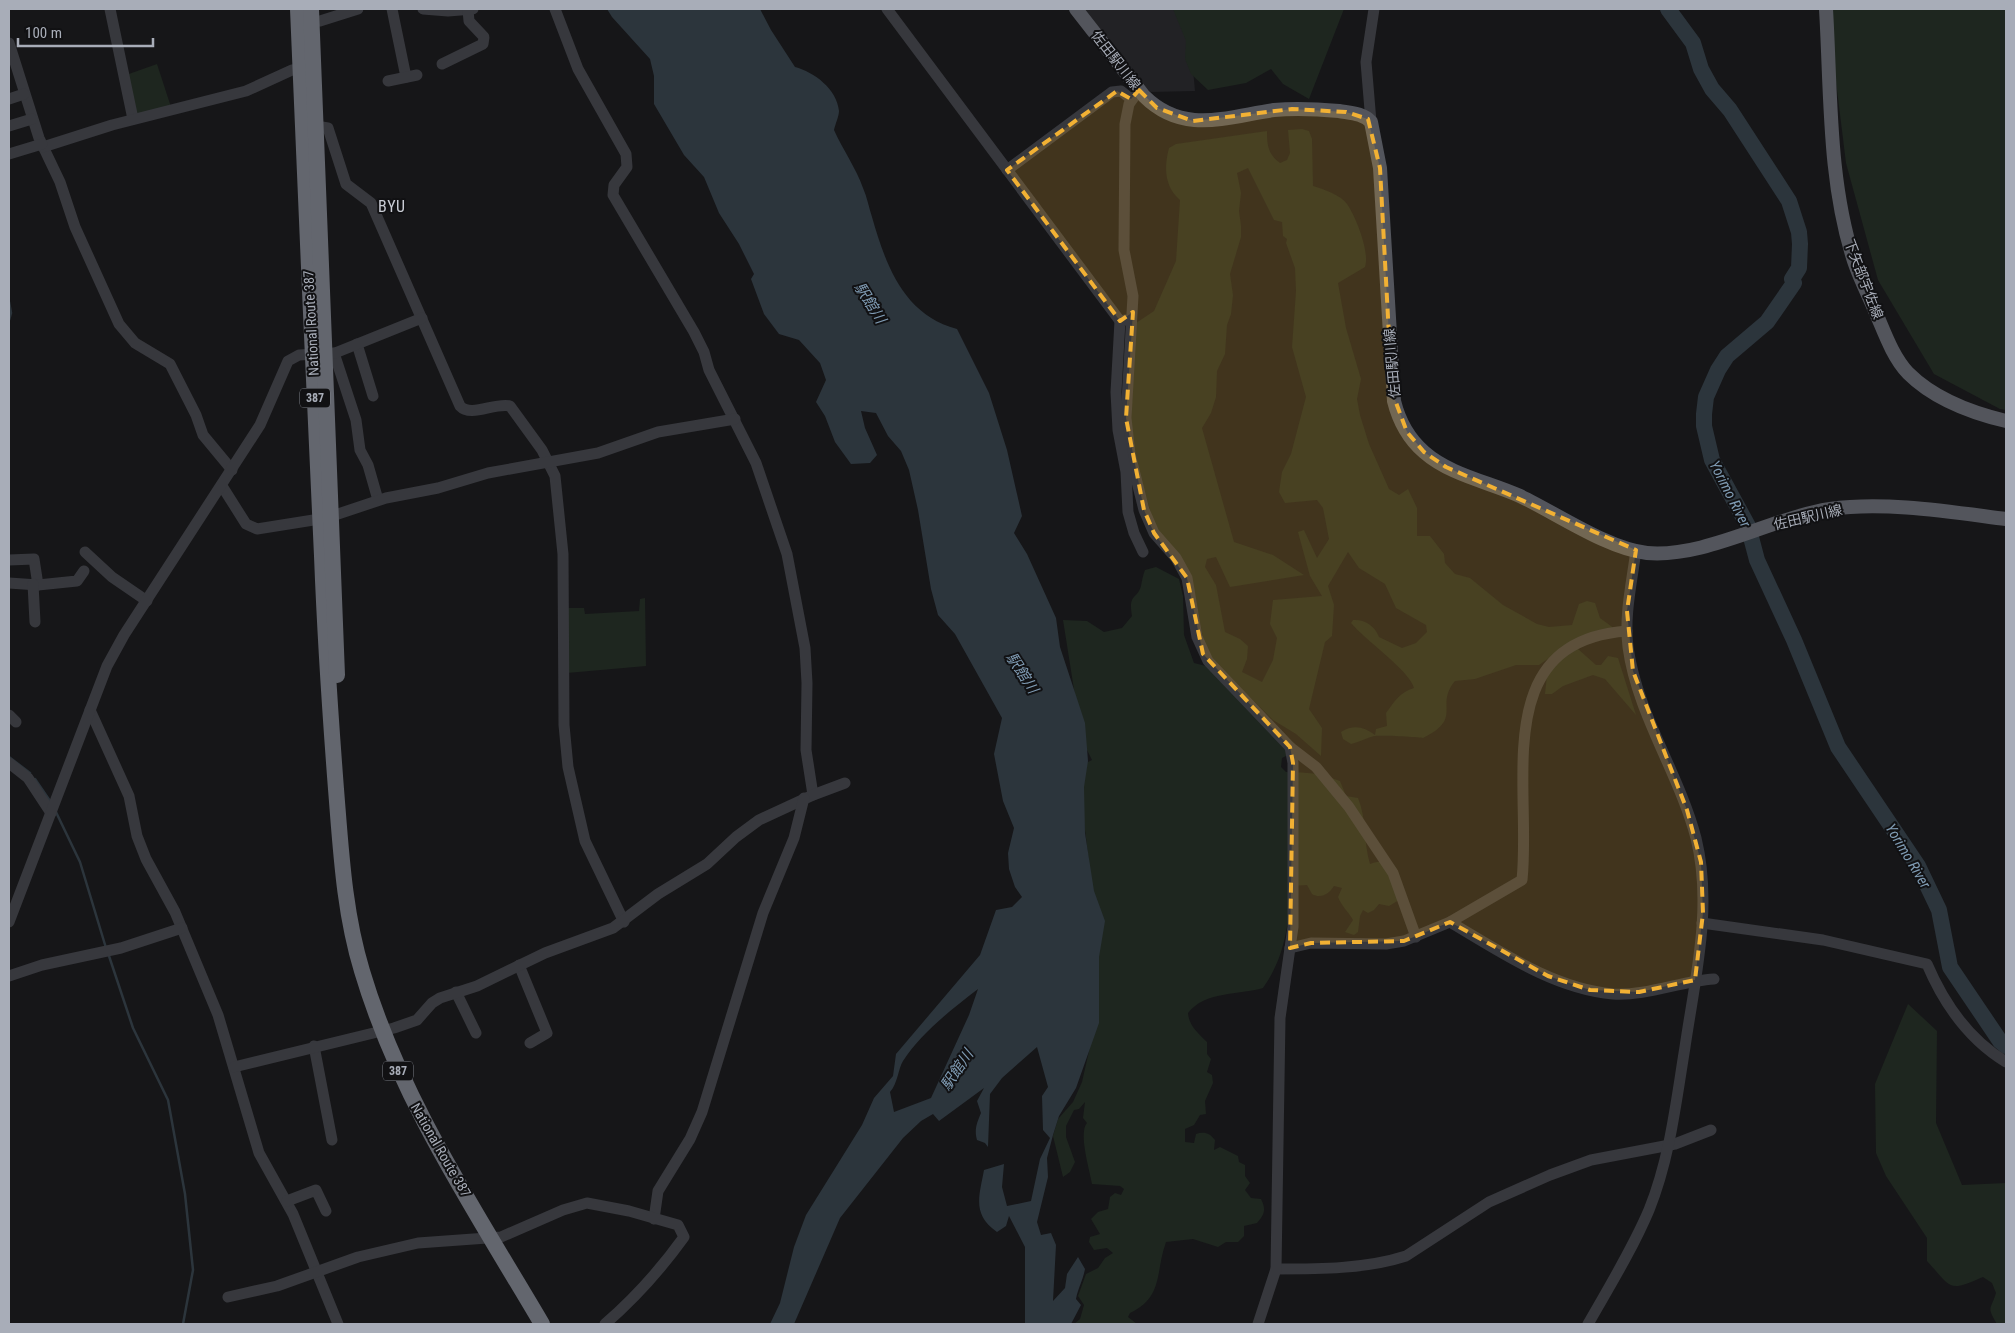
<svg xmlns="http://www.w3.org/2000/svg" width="2015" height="1333" font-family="'Roboto Condensed','Noto Sans JP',sans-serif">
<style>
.built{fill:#222225}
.green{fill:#1e261f;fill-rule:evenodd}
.water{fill:#2c353c;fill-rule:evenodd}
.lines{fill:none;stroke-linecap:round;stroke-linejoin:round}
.stream{stroke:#2c353c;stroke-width:2.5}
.river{stroke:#2c353c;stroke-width:16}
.minor{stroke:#37383d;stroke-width:11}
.major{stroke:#53555c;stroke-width:14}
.highway{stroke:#63666e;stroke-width:16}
.marked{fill:#f2b134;fill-opacity:0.2;stroke:#f2b134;stroke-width:4;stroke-dasharray:10 6;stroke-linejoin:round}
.labels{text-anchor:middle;stroke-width:4;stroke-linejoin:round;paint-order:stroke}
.shield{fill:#111113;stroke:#7b7e86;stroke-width:1}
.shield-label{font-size:12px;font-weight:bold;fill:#a8adb8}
.street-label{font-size:14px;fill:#a8adb8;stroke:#111113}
.water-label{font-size:15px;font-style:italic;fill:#7f9bb3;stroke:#111113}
.quarter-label{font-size:16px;letter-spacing:1px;fill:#c9ccd4;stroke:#111113}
</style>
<rect width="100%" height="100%" fill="#161618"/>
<polygon class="built" points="1083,9 1182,9 1189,24 1195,91 1151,92 1142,86"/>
<g class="green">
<polygon points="1173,9 1344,9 1309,99 1283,84 1271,69 1246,83 1208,90 1191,74 1185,59 1186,41"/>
<polygon points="1827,9 2006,9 2006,410 2000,409 1934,374 1878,280 1846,163"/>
<polygon points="157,64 171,107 136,114 126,75"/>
<path d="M1302 129 1309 131 1312 139 1313 186C1323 189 1341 195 1347 204 1356 217 1370 252 1365 267L1338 283 1346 328 1361 379 1357 399 1360 415 1369 444 1389 489 1399 495 1408 489 1417 508V536H1430L1444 554 1445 563 1455 574 1470 578 1503 605 1537 624 1549 627 1572 625 1579 604 1587 601 1595 603 1600 618 1615 629 1578 649 1596 665H1601L1608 656 1618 658 1636 715 1605 679 1593 675 1563 686 1552 694H1545L1547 675 1559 651 1539 665H1516L1475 679 1455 681C1434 706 1464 718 1423 738 1420 737 1379 735 1374 736 1367 738 1359 742 1351 744L1343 739 1341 732C1354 724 1364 727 1375 735L1376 729 1387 726 1386 713C1395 701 1400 692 1414 688 1410 671 1365 640 1351 623L1353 620C1365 619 1375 626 1379 637L1402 648 1416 643 1427 632 1426 625 1396 608 1385 584 1359 568 1348 552 1328 586 1334 605 1332 636 1325 642 1309 709 1322 728 1321 756 1296 734 1273 720 1214 662 1204 644 1195 594 1156 531 1130 441 1136 323 1154 311 1176 261 1180 200C1164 186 1164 167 1169 148L1176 144 1267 131C1267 145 1268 154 1280 163L1287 160 1290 153 1288 130ZM1248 168 1274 220 1282 222 1283 236 1287 239 1286 243 1295 268 1296 291 1292 347 1306 397 1291 454 1282 472 1279 492 1285 503 1317 500 1323 508 1329 539 1317 558 1304 530 1298 532 1310 576 1322 596 1273 600 1270 624 1277 638 1273 660 1262 682 1242 672 1247 659 1248 646 1240 639 1225 632 1216 585 1205 567 1207 559 1216 557 1230 587 1304 575 1273 555 1234 542 1202 428 1211 413 1216 397 1217 371 1225 354 1227 325 1231 314 1233 295 1230 274 1241 237V226L1239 211 1241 193 1237 173Z"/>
<path d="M1156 567 1179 579 1183 596 1184 635 1194 663 1206 666 1289 747 1288 755 1282 758 1281 767 1286 772C1310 773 1316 772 1340 781L1346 796 1358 798C1367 820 1363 841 1370 864 1400 854 1402 876 1399 900L1389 906 1379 904 1374 910 1368 913 1363 910 1360 916 1358 932 1354 935 1345 932 1353 920C1348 911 1342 907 1338 897L1342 888 1334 886C1329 894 1321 899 1312 894L1307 885 1292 886C1288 923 1286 956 1263 988 1239 995 1205 991 1188 1013 1189 1026 1198 1033 1207 1042V1054L1211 1059 1207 1072 1212 1075 1213 1083 1205 1101 1206 1114 1200 1115 1194 1125 1185 1129V1142L1194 1143 1196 1134C1204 1131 1210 1133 1215 1140L1214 1150 1220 1147 1238 1156 1239 1162 1245 1165V1176L1250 1183 1245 1190 1251 1198 1261 1199C1266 1209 1265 1214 1257 1223L1244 1226V1236L1238 1242H1226L1218 1247 1193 1239 1166 1242C1155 1272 1164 1297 1130 1313L1128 1317 1137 1324H1074L1080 1319 1084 1305 1078 1296 1086 1274 1098 1268 1105 1258 1113 1253 1107 1248 1094 1250 1089 1242 1090 1237 1100 1234 1091 1219 1098 1212 1108 1209 1110 1197 1115 1193 1121 1195 1124 1189 1120 1186 1092 1184C1090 1171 1078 1133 1087 1123L1083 1118 1085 1102 1079 1109 1074 1110 1066 1126V1137L1075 1162 1070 1172 1063 1177 1053 1136 1058 1119 1073 1102 1082 1082 1092 1038 1087 882 1089 862 1083 814 1080 766 1092 760 1082 740 1063 620 1087 621 1104 632 1122 628 1132 616C1128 593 1137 600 1141 586 1142 580 1143 575 1145 570Z"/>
<polygon points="645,598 646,666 567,673 566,608 584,608 585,614 639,611 640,599"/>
<path d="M1908 1004 1937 1031 1936 1123 1962 1185 2006 1183V1324H1997C1986 1306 1991 1310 1996 1293L1992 1283 1983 1277C1947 1293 1952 1288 1927 1261V1238L1886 1176 1876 1153 1875 1084Z"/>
</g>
<path class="water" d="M607 9H760L771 30 795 67C814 72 837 89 839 111 839 116 835 125 834 130 843 150 856 168 863 188 867 197 869 208 872 217 886 266 904 315 957 329L989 393 1007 450 1022 516 1014 533 1027 554 1056 618 1060 647 1085 723 1088 761 1084 787 1085 833 1094 891 1105 921 1099 957V1023L1076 1088 1059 1116 1053 1135 1047 1158 1048 1177 1037 1222 1041 1235 1051 1233 1056 1245 1053 1301 1065 1288 1067 1274 1078 1257 1085 1269C1083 1280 1078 1288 1076 1299L1081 1305 1071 1324H1025V1247L1009 1216 1006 1226 997 1232C972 1214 979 1197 984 1170L1004 1164 1002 1187 1007 1206 1031 1201 1040 1159 1050 1138 1043 1130 1042 1096 1048 1087 1037 1047 1002 1078 990 1094 988 1147 985 1143 977 1140C974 1129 977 1123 981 1113L977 1101 984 1088 939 1121 933 1114 921 1121 903 1138 840 1218 794 1324H770L780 1303 794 1247 806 1215 862 1125 874 1098 893 1076 896 1054 980 955 996 910 1012 907 1022 897 1015 887 1009 869 1008 853 1014 828 1003 801 994 754 1002 718 955 634 938 615 931 589 918 510 909 470 901 451 888 436 876 413 861 411 865 428 877 455 870 463 851 464 835 442 825 416 816 402 826 380 820 363 799 340 779 334 764 314 751 279 754 274 739 244 719 213 704 177 684 155 654 104V76L650 59 612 17ZM978 989 969 1015 931 1098 894 1112 890 1092C898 1083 898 1069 903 1061 921 1033 952 1009 978 989Z"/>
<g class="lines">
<g class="stream">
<polyline points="9,302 11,313 9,320"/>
<polyline points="9,757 30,773"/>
<polyline points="35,779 50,801"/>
<polyline points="55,810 80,862 106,948"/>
<polyline points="108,953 133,1028 168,1100 185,1194 193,1270 183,1324"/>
</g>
<polyline class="river" points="1668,9 1693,43 1701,69 1712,89 1730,110 1789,201 1799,232 1800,244 1799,268 1792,279 1794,283 1767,322 1727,356 1718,370 1706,397 1704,414 1704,426 1712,460 1748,526 1757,560 1794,640 1838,747 1918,866 1939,910 1950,967 2000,1041 2006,1046"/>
<g class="minor">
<polyline points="110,9 133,119"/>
<polyline points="392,9 406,77"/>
<polyline points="423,9 448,11 473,9"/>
<polyline points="555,9 578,69 626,154 627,167 614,185 613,195 694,332 704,352 709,370 756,463 787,554 805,648 807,683 806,750 813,795"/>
<polyline points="887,9 1120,321"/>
<polyline points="305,22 320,21 358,9"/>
<polyline points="9,43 39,138 60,182 75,227 119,324 135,343 170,364 196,415 203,435 232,470"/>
<polyline points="442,64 483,44 484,37 469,21 468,10"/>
<polyline points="388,81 417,75"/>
<polyline points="1139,90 1129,104 1125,124 1124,250 1133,296 1126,418 1130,454 1144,510 1154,533 1176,558 1187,578 1197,637 1208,661 1290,747 1316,767 1349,807 1393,873 1416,937"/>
<polyline points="9,99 24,94"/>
<polyline points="1371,122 1366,62 1374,9"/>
<polyline points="9,126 32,119"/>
<path d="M316 126 328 128 346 184 371 203 460 406C471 418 495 402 510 406L542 450 555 476 563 554 564 725 568 767 585 841 624 922"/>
<polyline points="43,147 112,125 246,91 292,70 300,69"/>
<polyline points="9,154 42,144"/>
<polyline points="1007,170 1112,92 1121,91 1131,99"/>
<polyline points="1126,320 1120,321 1116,392 1118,430 1126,472 1128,512 1134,533 1143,552"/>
<polyline points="357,344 373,396"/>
<polyline points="334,353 356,420 360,450 368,465 378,500"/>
<polyline points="222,486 246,524 257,529 326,518 386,498 438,488 488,473 598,453 658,432 735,419"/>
<polyline points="85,552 112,577 147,601"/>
<polyline points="9,560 34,559 38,585"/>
<polyline points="9,583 38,585 77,581 84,571"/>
<polyline points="33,584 35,622"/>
<polyline points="90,710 129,796 137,836 146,859 175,912 218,1015 259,1153 293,1214 338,1324"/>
<polyline points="9,715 16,722"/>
<polyline points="9,763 28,778 51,813"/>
<polyline points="9,922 107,666 124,635 260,425 288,361 299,355 335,353 422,318"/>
<path d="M1450 922C1499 951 1554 989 1613 994 1647 996 1681 981 1714 979"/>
<path d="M1702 923 1823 940 1927 964C1944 1004 1968 1039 2006 1062"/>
<path d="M1290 948 1311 943 1386 944 1404 941 1450 922 1522 880C1532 786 1488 641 1627 631"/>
<polyline points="519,965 547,1033 530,1043"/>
<polyline points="9,976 42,965 121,948 182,928"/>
<polyline points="456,992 476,1033"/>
<polyline points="314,1046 332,1140"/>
<polyline points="234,1067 394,1028 417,1020 432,1003 440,998 477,986 545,953 613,928 658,894 707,864 736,837 759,820 813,795 845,783"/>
<polyline points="287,1201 316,1190 326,1211"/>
<polyline points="654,1219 658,1191 690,1139 702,1112 763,913 794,838 804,798"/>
<path d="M1276 1269C1319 1269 1366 1269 1406 1256L1489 1202 1550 1175 1591 1160 1675 1144 1711 1130"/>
<path d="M228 1297 277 1286 358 1257 418 1243 501 1237 563 1210 587 1203 629 1211 678 1225 684 1237C661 1269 635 1298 605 1324"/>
<polyline points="1258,1324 1276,1269 1280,1018 1293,927 1293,763 1290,747"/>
<path d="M1588 1324C1609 1287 1632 1250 1649 1210 1670 1158 1676 1102 1685 1047 1695 978 1713 907 1696 838 1679 773 1637 714 1628 647 1624 615 1632 582 1636 550"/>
</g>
<g class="major">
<path d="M1076 9 1144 96C1183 135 1226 117 1274 110 1295 108 1317 109 1339 111 1350 113 1363 113 1371 122L1380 168 1394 401C1399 421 1409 439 1424 452 1450 475 1489 482 1520 496 1556 513 1608 549 1647 553 1706 558 1771 518 1830 509 1885 501 1951 512 2006 519"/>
<path d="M1826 9C1831 92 1828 181 1854 261 1860 279 1869 296 1876 313 1885 334 1893 357 1908 373 1934 399 1972 413 2006 421"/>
</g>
<g class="highway">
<path d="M298 9C305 191 314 374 322 556 325 634 330 711 336 789 341 851 344 912 362 971 400 1099 475 1210 542 1324"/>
<polyline points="311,9 337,675"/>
</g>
</g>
<path class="marked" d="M1139 90 1157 108 1193 121 1292 109 1346 112 1368 119 1380 168 1392 392 1407 432 1424 452 1446 467 1636 550 1627 611 1633 671 1687 810 1701 862 1703 913 1695 980 1639 992 1590 990 1548 976 1450 922 1404 941 1311 943 1290 948 1293 763 1290 747 1203 654 1187 578 1154 533 1144 510 1126 418 1133 312 1120 321 1007 170 1117 91 1131 99Z"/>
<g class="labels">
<g class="shield">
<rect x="300" y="388.5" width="30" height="19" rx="4"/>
<rect x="383" y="1061.5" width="30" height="19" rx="4"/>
</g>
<g class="shield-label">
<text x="315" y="402">387</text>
<text x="398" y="1075">387</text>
</g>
<g class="street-label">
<text transform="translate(1116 60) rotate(52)" y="5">佐田駅川線</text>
<text transform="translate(1864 279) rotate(69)" y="5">下矢部宇佐線</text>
<text transform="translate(311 323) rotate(-93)" y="5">National Route 387</text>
<text transform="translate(1392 363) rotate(-95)" y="5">佐田駅川線</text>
<text transform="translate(1808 517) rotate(-13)" y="5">佐田駅川線</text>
<text transform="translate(441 1150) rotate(60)" y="5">National Route 387</text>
</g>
<g class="water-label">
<text transform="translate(870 303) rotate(58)" y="5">駅館川</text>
<text transform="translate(1730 494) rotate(63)" y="5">Yorimo River</text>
<text transform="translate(1022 673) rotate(57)" y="5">駅館川</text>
<text transform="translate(1908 856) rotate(59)" y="5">Yorimo River</text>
<text transform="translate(957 1070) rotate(-56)" y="5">駅館川</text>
</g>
<g class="quarter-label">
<text x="392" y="212">BYU</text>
</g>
</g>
<rect width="2015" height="1333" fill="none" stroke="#a8adb8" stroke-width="20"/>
<path d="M18 38v8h135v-8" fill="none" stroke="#a8adb8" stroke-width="2.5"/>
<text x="25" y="38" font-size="15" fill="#a8adb8" stroke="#111113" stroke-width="4" paint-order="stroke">100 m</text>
</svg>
